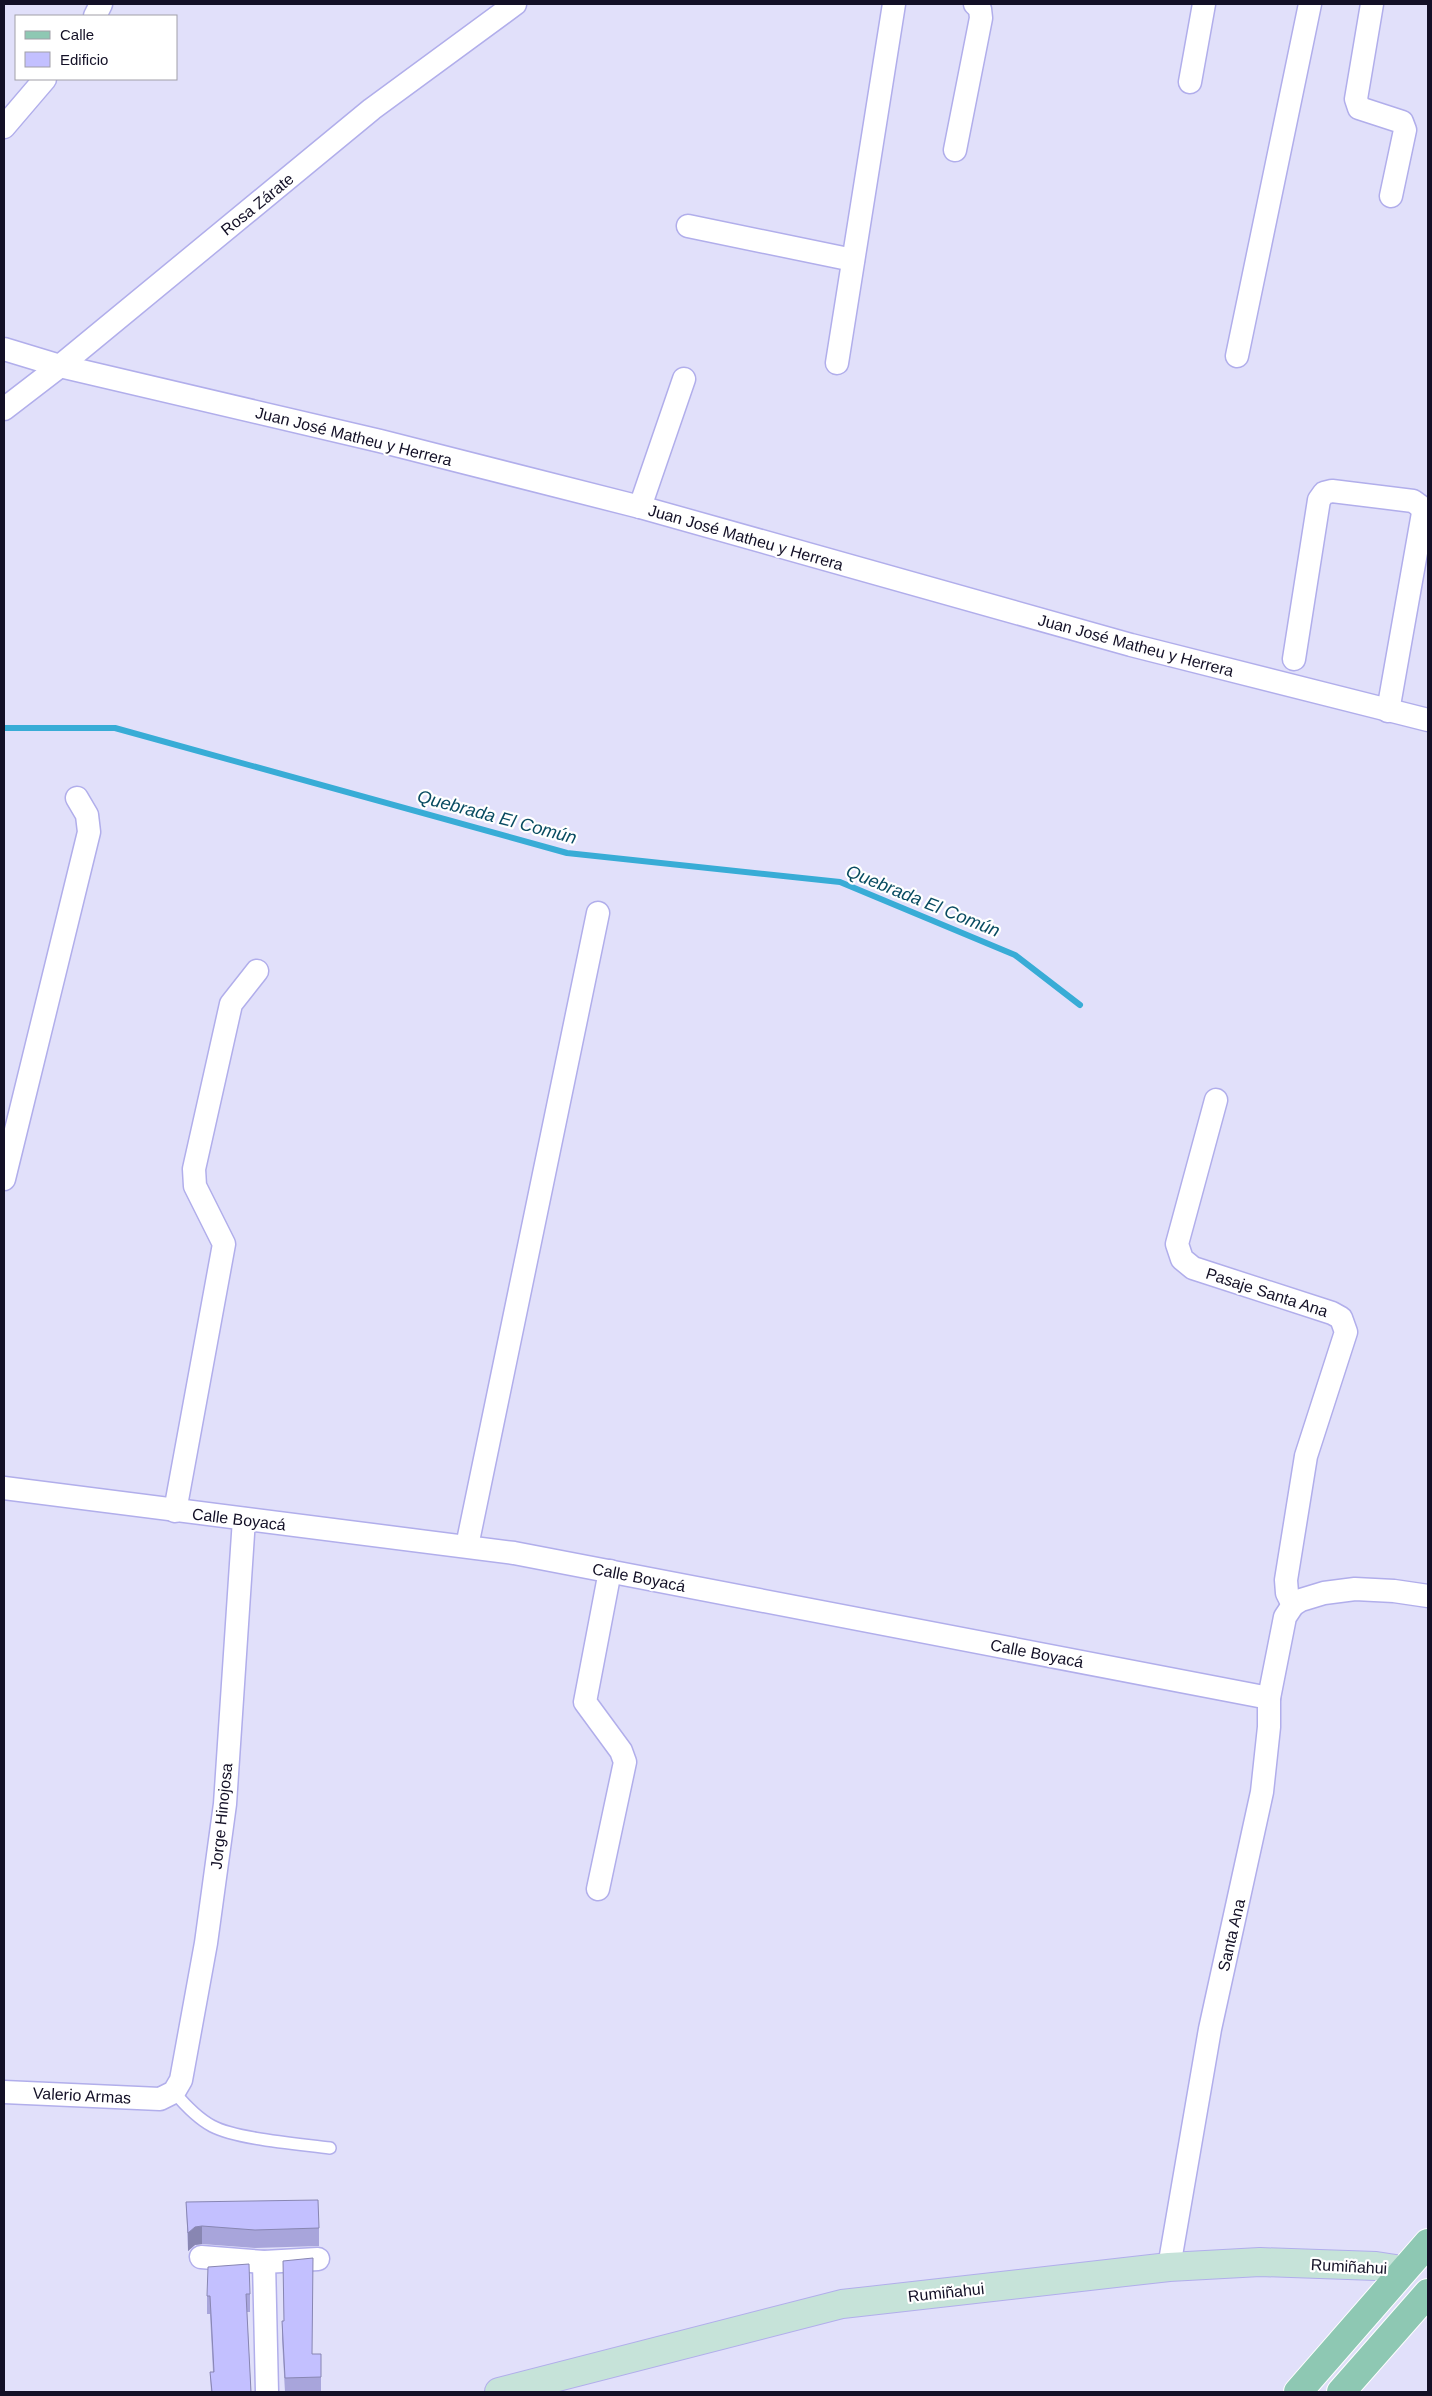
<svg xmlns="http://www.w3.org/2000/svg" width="1432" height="2396" font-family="Helvetica,sans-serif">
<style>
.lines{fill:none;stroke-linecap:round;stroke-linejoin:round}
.stream{stroke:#38acd6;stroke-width:6}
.lane-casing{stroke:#b1aeeb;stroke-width:14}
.street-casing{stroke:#b1aeeb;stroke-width:25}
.secondary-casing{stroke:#b1aeeb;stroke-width:30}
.primary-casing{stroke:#fff;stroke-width:30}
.lane{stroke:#fff;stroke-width:11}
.street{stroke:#fff;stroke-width:22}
.secondary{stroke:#c6e3d9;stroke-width:28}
.primary{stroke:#8ec8b3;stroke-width:28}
.wall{fill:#a8a5db}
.shaded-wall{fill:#8886b2}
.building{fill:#c3c0ff;stroke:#8886b2}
.labels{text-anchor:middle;stroke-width:4.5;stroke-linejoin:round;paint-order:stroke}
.street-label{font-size:16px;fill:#131026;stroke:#fff}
.water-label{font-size:18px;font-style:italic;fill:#084b61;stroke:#fff}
</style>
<rect width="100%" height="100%" fill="#e1e0fa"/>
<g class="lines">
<polyline class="stream" points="4,728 115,728 567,853 840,882 1015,955 1080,1005"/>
<g class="lane-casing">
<path id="lane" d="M174 2092C185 2105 197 2118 212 2126 236 2139 300 2144 330 2148"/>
</g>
<g class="street-casing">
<g id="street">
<polyline points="1372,4 1356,99 1359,108 1402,122 1405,130 1391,196"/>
<polyline points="95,16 101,4"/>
<polyline points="1190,82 1204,4"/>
<polyline points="4,127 45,79"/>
<polyline points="955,150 981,18 980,9 975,4"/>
<polyline points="688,226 853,260"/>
<polyline points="4,349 60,366 380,441 640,507 1131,645 1428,720"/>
<polyline points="1237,356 1310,4"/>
<polyline points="837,363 894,4"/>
<polyline points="4,409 60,366 372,109 515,4"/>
<polyline points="640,507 684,379"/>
<polyline points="1294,659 1319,500 1324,493 1332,491 1413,501 1420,506 1423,513 1388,711"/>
<polyline points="1216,1100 1177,1244 1182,1259 1193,1268 1332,1313 1341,1318 1346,1332 1306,1456 1286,1580 1287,1593 1293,1605"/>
<polyline points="4,1179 89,832 87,815 77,798"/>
<polyline points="4,1488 514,1553 1269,1698"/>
<polyline points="175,1511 224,1244 195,1186 194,1169 231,1004 257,971"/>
<polyline points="467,1546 598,913"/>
<polyline points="598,1889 625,1762 621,1751 585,1702 610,1571"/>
<polyline points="4,2092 160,2099 174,2092 181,2080 206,1943 225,1804 244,1519"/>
<polyline points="201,2257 264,2262 318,2259"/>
<polyline points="264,2262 267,2392"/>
<polyline points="1169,2267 1210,2029 1262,1792 1269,1727 1269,1698 1285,1617 1293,1605 1301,1600 1324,1593 1355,1589 1394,1591 1428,1596"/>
</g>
</g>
<g class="secondary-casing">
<polyline id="secondary" points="499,2392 842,2304 1169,2267 1260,2262 1376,2266 1402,2270"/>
</g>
<g class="primary-casing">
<g id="primary">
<polyline points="1298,2392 1428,2243"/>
<polyline points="1341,2392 1428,2293"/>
</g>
</g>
<use href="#lane" class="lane"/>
<use href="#street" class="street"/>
<use href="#secondary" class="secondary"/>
<use href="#primary" class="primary"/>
</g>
<g class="wall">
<polygon points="186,2202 319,2228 319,2246 255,2248 202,2244 195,2245 188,2251"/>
<polygon points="283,2261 312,2354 321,2354 321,2392 285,2392 282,2339 282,2321 284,2321"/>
<polygon points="250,2294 250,2312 247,2312 251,2392 211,2392 210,2372 213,2372 210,2314 207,2314 207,2296"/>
</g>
<polygon class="shaded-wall" points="202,2226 202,2244 195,2245 188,2251 188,2233 195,2227"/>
<g class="building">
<polygon points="318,2200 319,2228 255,2230 202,2226 195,2227 188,2233 186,2202"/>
<polygon points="313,2258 312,2354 321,2354 321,2377 285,2378 282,2321 284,2321 283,2261"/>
<polygon points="249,2264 250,2294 246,2294 251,2392 212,2392 210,2372 214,2372 210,2296 207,2296 208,2267"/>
</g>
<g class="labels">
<g class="street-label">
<text transform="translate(257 204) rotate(-39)" y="6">Rosa Zárate</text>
<text transform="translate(354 436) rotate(14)" y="6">Juan José Matheu y Herrera</text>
<text transform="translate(746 537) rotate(16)" y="6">Juan José Matheu y Herrera</text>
<text transform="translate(1136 645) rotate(15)" y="6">Juan José Matheu y Herrera</text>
<text transform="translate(1267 1292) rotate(18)" y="6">Pasaje Santa Ana</text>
<text transform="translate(239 1519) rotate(7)" y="6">Calle Boyacá</text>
<text transform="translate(639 1577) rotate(11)" y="6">Calle Boyacá</text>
<text transform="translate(1037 1653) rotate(11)" y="6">Calle Boyacá</text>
<text transform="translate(221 1816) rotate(-84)" y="6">Jorge Hinojosa</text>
<text transform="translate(1231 1935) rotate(-77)" y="6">Santa Ana</text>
<text transform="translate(82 2095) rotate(3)" y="6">Valerio Armas</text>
<text transform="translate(1349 2266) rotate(3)" y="6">Rumiñahui</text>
<text transform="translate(946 2292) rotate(-6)" y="6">Rumiñahui</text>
</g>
<g class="water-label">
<text transform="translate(497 817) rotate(15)" y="6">Quebrada El Común</text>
<text transform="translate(923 901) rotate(22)" y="6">Quebrada El Común</text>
</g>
</g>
<rect width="1432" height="2396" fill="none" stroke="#131026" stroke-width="10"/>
<rect x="15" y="15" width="162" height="65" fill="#ffffff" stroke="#a19fa8"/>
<rect x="25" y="31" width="25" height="8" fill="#8ec8b3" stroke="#a19fa8"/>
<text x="60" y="40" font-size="15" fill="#131026">Calle</text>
<rect x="25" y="52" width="25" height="15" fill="#c3c0ff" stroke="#a19fa8"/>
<text x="60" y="65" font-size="15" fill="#131026">Edificio</text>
</svg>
